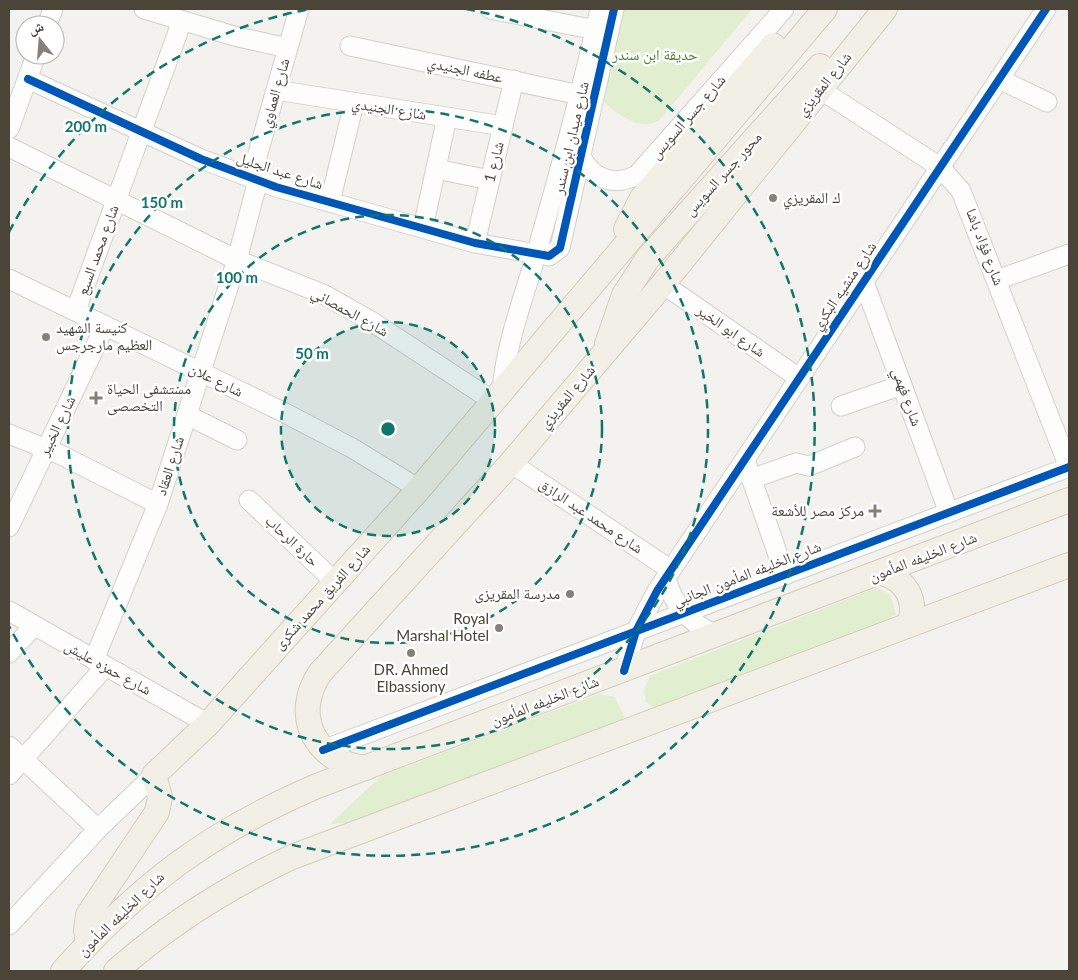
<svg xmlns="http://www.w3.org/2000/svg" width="1078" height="980" font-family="Lato,'Noto Naskh Arabic',sans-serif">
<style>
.green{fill:#e1eecf}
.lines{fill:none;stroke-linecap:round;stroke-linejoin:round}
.minor-casing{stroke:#d2d0cb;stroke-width:21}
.major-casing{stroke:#d6cebb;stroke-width:26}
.minor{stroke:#fdfdfc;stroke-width:19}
.major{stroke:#f2efe6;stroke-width:24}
.cycleway-casing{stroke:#fff;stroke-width:11}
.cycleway{stroke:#0057b8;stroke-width:8}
.ring{fill:none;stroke:#0f766e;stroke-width:2.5;stroke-dasharray:9 6}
.poi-dot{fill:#868178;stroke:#fff;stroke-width:2}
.labels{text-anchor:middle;stroke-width:5;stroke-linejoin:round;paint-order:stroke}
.park-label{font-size:15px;fill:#4a7f2a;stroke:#fff}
.street-label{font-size:15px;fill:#4b4439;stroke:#fff}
.poi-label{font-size:15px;fill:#4b4439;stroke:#fff;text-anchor:start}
.centre{fill:#0f766e;stroke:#fff;stroke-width:2.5}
.ring-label{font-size:15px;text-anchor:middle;font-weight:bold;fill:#0f766e;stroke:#fff;stroke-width:5;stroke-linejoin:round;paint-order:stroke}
</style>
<rect width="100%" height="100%" fill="#f4f2ee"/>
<g class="green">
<path d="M617 9H752L662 117C645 135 619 115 604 102Z"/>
<path d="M876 588C893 591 892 601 896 614L888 620 665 707 656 708 646 702 644 691 650 676Z"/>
<polygon points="599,694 615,697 624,717 617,727 364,822 330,824 381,776"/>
</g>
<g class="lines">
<g class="minor-casing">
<g id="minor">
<polyline points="144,9 234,36 288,48"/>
<polyline points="490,9 596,30"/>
<polyline points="47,25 53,9"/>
<polyline points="350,46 580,95"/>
<polyline points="28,79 201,159 276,187 475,243 549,256 560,248 614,9"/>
<polyline points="999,79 1047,102"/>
<polyline points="276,90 503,126"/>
<polyline points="821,90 940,167 961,191 1069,467"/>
<polyline points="9,129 36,55"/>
<polyline points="9,147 237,260 323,294 371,321 493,401"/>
<path d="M581 156C592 179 614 187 637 175L784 9"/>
<polyline points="436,169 490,180"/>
<polyline points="251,178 299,9"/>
<polyline points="330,202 354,103"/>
<polyline points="423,228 447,117"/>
<polyline points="475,243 514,80"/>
<polyline points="9,279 283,412 352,448 419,489"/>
<polyline points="997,280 1069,254"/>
<polyline points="864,282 949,513"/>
<polyline points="663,284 799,378"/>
<polyline points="76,310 182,21"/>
<path d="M502 391C506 342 524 298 537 251 560 171 582 90 600 9"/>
<polyline points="841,406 902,385"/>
<polyline points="187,415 237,440"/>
<polyline points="9,434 59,454 158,504"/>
<polyline points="745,460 785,575"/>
<polyline points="511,463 671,570"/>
<polyline points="751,479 796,463 809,466 855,447"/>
<polyline points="249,500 335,582"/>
<polyline points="9,527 105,326"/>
<path d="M666 578C673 606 690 624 717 635"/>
<polyline points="9,611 208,724"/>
<polyline points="9,653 34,626"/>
<polyline points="94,660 158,504 237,260 258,180"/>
<polyline points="624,671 636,631 657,591 1046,9"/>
<polyline points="9,746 98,829"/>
<polyline points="323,750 1069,467"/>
<polyline points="9,775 105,667"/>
<polyline points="9,925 98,829 154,775"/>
</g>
</g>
<g class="major-casing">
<g id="major">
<polyline points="626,229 642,198 773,45"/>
<polyline points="607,344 624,295 648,258 820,66"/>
<path d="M882 573C906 580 918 600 909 624"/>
<path d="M366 768C316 763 291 716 320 673L511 463 663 284 885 9"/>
<polyline points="88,943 86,930 88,915 157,812 160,797 154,775 208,724 419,489 825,9"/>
<path d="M63 971C142 883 208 833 317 786L1069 500"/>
<path d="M116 971C169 924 228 887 292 857L1069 565"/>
</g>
</g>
<use href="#minor" class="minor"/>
<use href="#major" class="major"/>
<g class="cycleway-casing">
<g id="cycleway">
<polyline points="28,79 201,159 276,187 475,243 549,256 560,248 614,9"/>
<polyline points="624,671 636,631 657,591 1046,9"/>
<polyline points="323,750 1069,467"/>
</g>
</g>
<use href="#cycleway" class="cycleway"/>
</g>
<circle cx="388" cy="429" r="107" fill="#0f766e" fill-opacity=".12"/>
<g class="ring">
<circle cx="388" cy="429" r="107"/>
<circle cx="388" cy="429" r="214"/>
<circle cx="388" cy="429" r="320"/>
<path d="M9 232A427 427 0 0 1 310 9M466 9A427 427 0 1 1 9 626"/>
</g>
<g class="poi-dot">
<circle cx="773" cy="198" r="5"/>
<circle cx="46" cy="337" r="5"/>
<path d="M93.5 390.5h5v5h5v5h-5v5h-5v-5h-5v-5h5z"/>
<path d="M872.5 503.5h5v5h5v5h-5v5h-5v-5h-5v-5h5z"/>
<circle cx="570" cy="594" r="5"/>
<circle cx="499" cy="628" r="5"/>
<circle cx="411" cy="653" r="5"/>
</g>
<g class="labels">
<g class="park-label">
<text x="655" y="60">حديقة ابن سندر</text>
</g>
<g class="street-label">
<text transform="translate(465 70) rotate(12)" y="5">عطفه الجنيدي</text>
<text transform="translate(824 84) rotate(-51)" y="5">شارع المقريزي</text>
<text transform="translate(275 93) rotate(-74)" y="5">شارع العماوي</text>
<text transform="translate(389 109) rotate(9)" y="5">شارع الجنيدي</text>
<text transform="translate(688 117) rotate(-49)" y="5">شارع جسر السويس</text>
<text transform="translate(571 138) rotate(-77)" y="5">شارع ميدان ابن سندر</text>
<text transform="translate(494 162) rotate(-76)" y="5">شارع 1</text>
<text transform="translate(280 171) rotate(18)" y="5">شارع عبد الجليل</text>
<text transform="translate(723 174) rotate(-48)" y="5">محور جسر السويس</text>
<text transform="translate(985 247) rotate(69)" y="5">شارع فؤاد باشا</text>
<text transform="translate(98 250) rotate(-70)" y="5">شارع محمد السبع</text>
<text transform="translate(844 286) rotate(-56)" y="5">شارع منشيه البكري</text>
<text transform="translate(350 312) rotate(29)" y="5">شارع الحمصاني</text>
<text transform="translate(731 331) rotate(35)" y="5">شارع ابو الخير</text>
<text transform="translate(216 380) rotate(26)" y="5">شارع علان</text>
<text transform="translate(567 397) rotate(-50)" y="5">شارع المقريزي</text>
<text transform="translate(907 397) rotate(70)" y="5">شارع فهمي</text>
<text transform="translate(57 426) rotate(-64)" y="5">شارع الخبير</text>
<text transform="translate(170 466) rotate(-72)" y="5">شارع العقاد</text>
<text transform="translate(591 516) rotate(34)" y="5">شارع محمد عبد الرازق</text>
<text transform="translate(292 541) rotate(43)" y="5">حارة الرحاب</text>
<text transform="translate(923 557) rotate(-21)" y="5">شارع الخليفه المأمون</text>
<text transform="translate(747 574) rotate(-21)" y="5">شارع الخليفه المأمون الجانبي</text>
<text transform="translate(322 597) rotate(-48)" y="5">شارع الفريق محمد شكرى</text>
<text transform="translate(108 668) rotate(29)" y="5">شارع حمزه عليش</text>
<text transform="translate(545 701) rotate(-21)" y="5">شارع الخليفه المأمون</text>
<text transform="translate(121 914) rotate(-44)" y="5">شارع الخليفه المأمون</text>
</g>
<g class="poi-label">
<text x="783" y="203">ك المقريزي</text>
<text x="56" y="333">كنيسة الشهيد<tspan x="56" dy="17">العظيم مارجرجس</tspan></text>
<text x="107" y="394">مستشفى الحياة<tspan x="107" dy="17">التخصصى</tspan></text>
<text x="864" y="516" text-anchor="end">مركز مصر للأشعة</text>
<text x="560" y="599" text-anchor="end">مدرسة المقريزى</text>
<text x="489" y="624" text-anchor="end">Royal<tspan x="489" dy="17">Marshal Hotel</tspan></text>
<text x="411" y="675" text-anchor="middle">DR. Ahmed<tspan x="411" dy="17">Elbassiony</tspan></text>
</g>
</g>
<circle cx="388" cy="429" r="8" class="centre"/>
<g class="ring-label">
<text x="86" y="132">200 m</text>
<text x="162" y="208">150 m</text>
<text x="237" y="283">100 m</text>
<text x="312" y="359">50 m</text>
</g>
<rect width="1078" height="980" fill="none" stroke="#4b4439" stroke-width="20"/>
<g transform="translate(40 40) rotate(343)"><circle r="24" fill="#ffffff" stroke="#b7b4b0"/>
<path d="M0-4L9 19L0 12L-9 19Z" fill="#868178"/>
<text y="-8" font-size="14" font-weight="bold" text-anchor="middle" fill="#4b4439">ش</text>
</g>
</svg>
